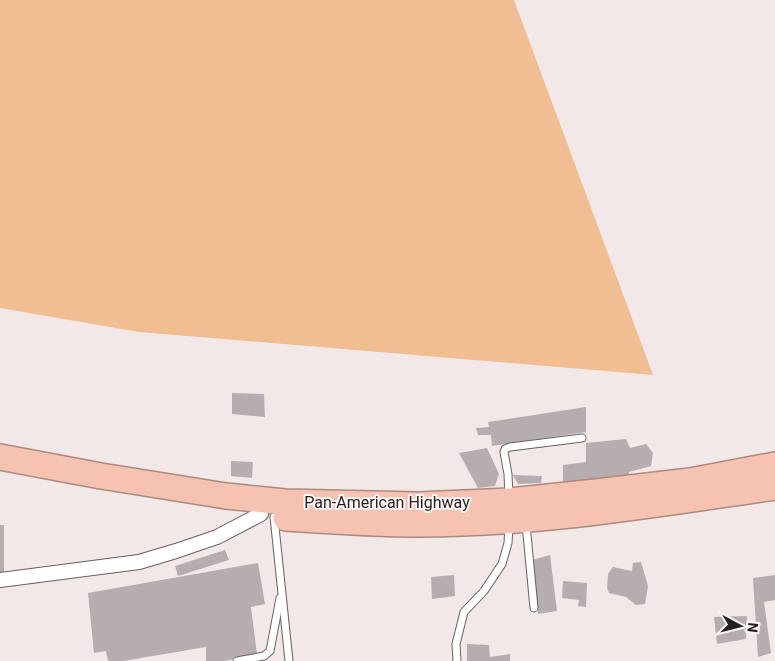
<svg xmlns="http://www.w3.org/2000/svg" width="775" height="661" font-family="Roboto,sans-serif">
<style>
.green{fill:#f1bd92}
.building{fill:#b6adb0}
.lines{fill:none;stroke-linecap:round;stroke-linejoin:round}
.lane-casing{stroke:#685f60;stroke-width:9}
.street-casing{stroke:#685f60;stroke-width:16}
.highway-casing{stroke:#ac8a7f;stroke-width:28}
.lane{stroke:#fff;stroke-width:7}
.street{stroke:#fff;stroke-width:14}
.highway{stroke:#f6c3b3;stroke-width:25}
.labels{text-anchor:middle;stroke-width:4;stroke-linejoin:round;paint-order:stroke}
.street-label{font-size:16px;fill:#231f1f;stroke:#fef6f6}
</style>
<rect width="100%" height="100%" fill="#f3e8e8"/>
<polygon class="green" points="0,0 514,0 653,375 139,332 0,308"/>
<g class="building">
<polygon points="232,393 264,394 265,417 232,414"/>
<polygon points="586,407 586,432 492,446 491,435 478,435 476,428 489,427 488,422"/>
<polygon points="626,439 630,448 646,444 653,453 651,466 629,472 630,482 563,485 563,465 586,462 586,443"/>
<polygon points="487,448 499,474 495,486 478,488 459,453"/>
<polygon points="231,461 253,462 252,478 231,476"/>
<polygon points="513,475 542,476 541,483 518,484"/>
<polygon points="0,525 4,525 4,575 0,576"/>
<polygon points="225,550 229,560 178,576 175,566"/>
<polygon points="550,555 557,611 538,614 532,560"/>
<polygon points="641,562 648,586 645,604 636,605 626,597 609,593 607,588 608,574 613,567 632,571 633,563"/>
<polygon points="258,563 265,604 251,607 257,654 225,661 206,661 206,647 123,661 108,661 106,651 94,653 88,593"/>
<polygon points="454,575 455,596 432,599 431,577"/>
<polygon points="775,575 775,600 764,602 771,653 758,657 753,578"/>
<polygon points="563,581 587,583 586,607 578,606 579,600 562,598"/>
<polygon points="747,616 746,639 717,644 714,617"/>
<polygon points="467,644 489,645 490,657 510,654 510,661 467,661"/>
</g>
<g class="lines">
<g class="lane-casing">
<g id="lane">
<polyline points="509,498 508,474 504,452 505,449 510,447 582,438"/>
<polyline points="274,517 289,661"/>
<polyline points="526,524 534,608"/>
<polyline points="237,661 264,656 270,651 280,598"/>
<polyline points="457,661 456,644 464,612 484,591 502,564 508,543 509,526"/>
</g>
</g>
<g class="street-casing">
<polyline id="street" points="0,580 139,562 176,551 217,537 261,514"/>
</g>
<g class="highway-casing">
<g id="highway">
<polyline points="0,457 101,476 226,496 285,502 418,505 510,501 596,492 690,481 775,465"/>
<path d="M286 518C331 521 375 524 419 524 539 524 657 504 775 487"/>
</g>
</g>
<use href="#lane" class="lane"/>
<use href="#street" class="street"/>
<use href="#highway" class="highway"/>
</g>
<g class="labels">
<g class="street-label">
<text x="387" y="508">Pan-American Highway</text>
</g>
</g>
<g transform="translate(740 626) rotate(97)" stroke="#fef6f6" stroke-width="4" paint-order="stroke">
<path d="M0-4L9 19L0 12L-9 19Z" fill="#231f1f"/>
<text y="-8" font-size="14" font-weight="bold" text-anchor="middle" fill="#231f1f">N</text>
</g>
</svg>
